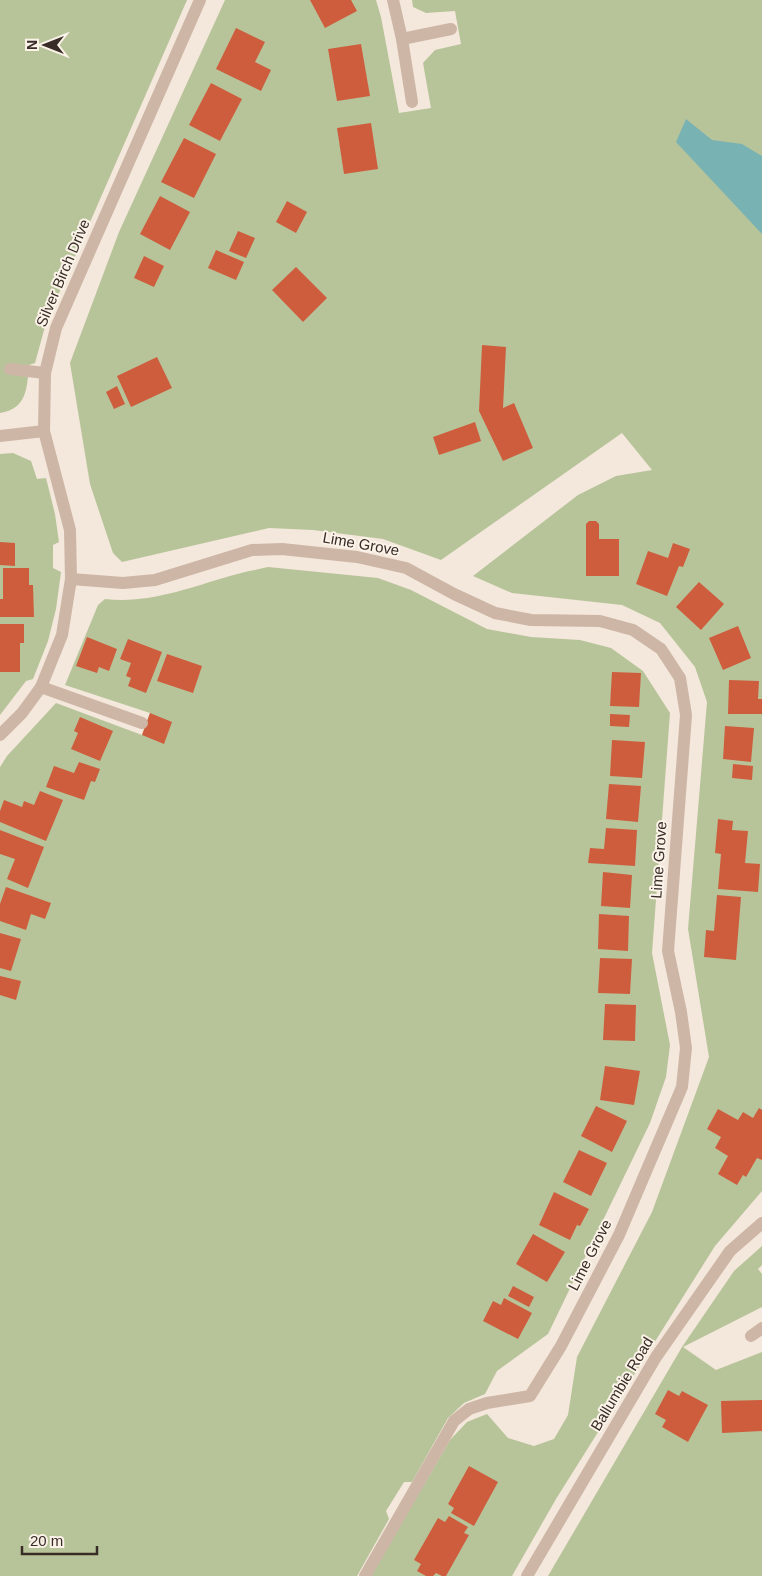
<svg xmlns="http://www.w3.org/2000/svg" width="762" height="1576" font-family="Helvetica,sans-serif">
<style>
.green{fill:#b7c49a}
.water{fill:#78b2b3}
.building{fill:#ce5d3e}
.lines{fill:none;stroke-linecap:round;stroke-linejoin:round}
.minor{stroke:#cdb6a6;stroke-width:12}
.labels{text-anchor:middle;stroke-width:4;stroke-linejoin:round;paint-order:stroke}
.street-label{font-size:15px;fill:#382c27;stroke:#fbf2e8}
</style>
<rect width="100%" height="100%" fill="#f4e7db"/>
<g class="green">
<path d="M0 0H187L46 323 35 363 29 365C27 388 27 409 0 413Z"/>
<polygon points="225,0 376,0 381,17 399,113 431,108 423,63 435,50 461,44 455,11 426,13 413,7 412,0 762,0 762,1191 715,1246 556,1499 512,1576 371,1576 450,1440 467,1422 487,1414 508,1438 534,1446 554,1439 568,1415 577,1357 652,1212 709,1057 688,929 707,702 695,667 660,623 622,605 512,593 473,576 578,495 616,476 652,470 622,433 441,560 383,539 313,530 269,528 122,562 113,553 90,484 70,363 119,232"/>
<polygon points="13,453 31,461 37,479 46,478 55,514 59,542 53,545 53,568 61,572 56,609 48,641 33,679 26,681 0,715 0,454"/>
<path d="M268 567 378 578 411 590 487 629 531 637 580 640 611 648 643 671 670 713 652 953 670 1045 666 1077 650 1123 548 1334 497 1371 485 1394 464 1403 448 1418 412 1482H404L386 1511 389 1519 357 1576H0V767L7 756 56 703 142 735 150 713 65 685 98 605 105 599C149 604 188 588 230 576 243 572 256 570 268 567Z"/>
<polygon points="762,1246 762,1265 758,1269 762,1274 762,1307 683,1347 716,1370 762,1352 762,1576 548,1576 682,1347 734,1271"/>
</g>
<polygon class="water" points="686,119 712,140 742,144 762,156 762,234 676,142"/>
<g class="building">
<polygon points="310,0 351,0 357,11 325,28"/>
<polygon points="236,28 265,42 255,62 271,70 261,91 216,69"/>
<polygon points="361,44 370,96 337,101 328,49"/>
<polygon points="211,83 242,99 220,141 189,125"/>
<polygon points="371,123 378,169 344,174 337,128"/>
<polygon points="184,138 216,154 194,198 161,182"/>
<polygon points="160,196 190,212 170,250 140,234"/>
<polygon points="287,201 307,212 296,233 276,222"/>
<polygon points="238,231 255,238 246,258 229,251"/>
<polygon points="216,250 244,262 236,280 208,268"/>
<polygon points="144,256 164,266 154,287 134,278"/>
<polygon points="296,267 327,298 303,322 272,290"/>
<polygon points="482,345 506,347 503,408 514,403 533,448 503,461 479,411"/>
<polygon points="157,357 172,388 131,407 117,376"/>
<polygon points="117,386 125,404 114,409 106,392"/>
<polygon points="475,422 481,441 439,455 433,437"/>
<polygon points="589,521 596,521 599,524 599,539 619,539 619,576 586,576 586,524"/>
<polygon points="0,542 15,543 15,566 0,565"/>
<polygon points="673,543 690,549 683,567 679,566 667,596 636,584 648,551 668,558"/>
<polygon points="3,568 29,568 29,585 33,585 34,617 0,617 0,599 3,599"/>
<polygon points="699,582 724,604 701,630 676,607"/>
<polygon points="0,624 24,624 24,643 20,643 20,672 0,672"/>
<polygon points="738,626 751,658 723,670 709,638"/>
<polygon points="87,637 117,649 109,671 99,667 97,673 76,666"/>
<polygon points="128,639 162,652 146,693 128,686 131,678 126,676 131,663 120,659"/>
<polygon points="167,654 202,666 193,693 157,681"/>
<polygon points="612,672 641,673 639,707 610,706"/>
<polygon points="729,680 759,681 758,699 762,699 762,714 728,714"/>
<polygon points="150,713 172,722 164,744 142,735"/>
<polygon points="610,714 630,715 629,727 610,726"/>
<polygon points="80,717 113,731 100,761 71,749 78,733 74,731"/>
<polygon points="725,726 754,728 751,762 723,759"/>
<polygon points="612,740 645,742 642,778 610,776"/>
<polygon points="79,762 100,769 95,782 91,781 84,800 46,787 54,766 74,773"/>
<polygon points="733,764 753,766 752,780 732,778"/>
<polygon points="609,784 641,786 638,822 606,819"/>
<polygon points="40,791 63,800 46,841 0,822 0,811 4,800 22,807 24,801 34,805"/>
<polygon points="718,819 733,821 732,830 748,831 745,863 760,864 758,892 718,889 721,854 715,853"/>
<polygon points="606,828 637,830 635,866 588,863 590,848 604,849"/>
<polygon points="0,830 44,847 28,888 7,879 15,859 0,854"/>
<polygon points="603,872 632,875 630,908 601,906"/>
<polygon points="6,887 51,903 45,919 31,914 26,930 0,921 0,904"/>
<polygon points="717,895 741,897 736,960 704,957 706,930 714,931"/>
<polygon points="599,914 629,916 628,951 598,949"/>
<polygon points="0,933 21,939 11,971 0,968"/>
<polygon points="600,958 632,959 630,994 598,993"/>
<polygon points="0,976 21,981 16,1000 0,995"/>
<polygon points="605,1004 636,1005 635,1041 603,1040"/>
<polygon points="605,1066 640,1071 634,1105 600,1100"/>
<polygon points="596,1106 627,1121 612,1152 581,1136"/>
<polygon points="759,1108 762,1110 762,1160 757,1158 746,1177 743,1175 737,1185 718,1174 728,1156 715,1148 721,1137 707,1129 718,1109 738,1120 743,1112 753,1118"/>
<polygon points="579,1150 607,1163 591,1196 563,1182"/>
<polygon points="554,1192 589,1209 580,1226 577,1225 570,1240 539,1225"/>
<polygon points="533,1234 565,1252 547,1282 516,1264"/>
<polygon points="513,1286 534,1297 529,1307 508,1296"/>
<polygon points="504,1298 532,1313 518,1339 483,1321 493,1301 501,1305"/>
<polygon points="668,1390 679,1396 682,1391 708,1405 688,1442 662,1427 666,1420 655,1414"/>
<polygon points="762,1400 762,1431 722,1433 721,1401"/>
<polygon points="469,1466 498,1482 474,1526 451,1513 454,1508 448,1504"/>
<polygon points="449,1516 468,1527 464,1533 469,1535 446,1576 442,1576 436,1573 433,1576 426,1576 417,1571 421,1564 414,1560 438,1518 445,1522"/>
</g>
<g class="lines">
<g class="minor">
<polyline points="393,0 402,39 412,102"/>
<polyline points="402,39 451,29"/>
<polyline points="10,369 45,373"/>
<polyline points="0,436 44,431"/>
<polyline points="71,579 123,583 155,580 252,550 282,549 357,557 406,568 454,594 495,613 531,620 600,621 633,630 661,649 680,678 686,715 668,951 681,1012 686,1048 682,1087 619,1235 561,1346 530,1396 487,1403 469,1409 454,1421 365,1576"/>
<polyline points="41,687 142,723"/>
<polyline points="0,735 22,713 41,687 62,635 71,579 70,530 44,431 45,373 56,328 200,0"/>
<polyline points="751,1336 762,1328"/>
<polyline points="527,1576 656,1357 730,1251 762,1223"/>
</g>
</g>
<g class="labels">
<g class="street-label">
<text transform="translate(63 273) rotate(-67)" y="5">Silver Birch Drive</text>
<text transform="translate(361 544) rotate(10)" y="5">Lime Grove</text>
<text transform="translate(659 860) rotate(-86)" y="5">Lime Grove</text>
<text transform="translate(590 1255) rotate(-63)" y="5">Lime Grove</text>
<text transform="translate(622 1384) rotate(-59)" y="5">Ballumbie Road</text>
</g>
</g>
<g transform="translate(45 45) rotate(270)" stroke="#fbf2e8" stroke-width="4" paint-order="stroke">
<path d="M0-4L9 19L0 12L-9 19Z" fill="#382c27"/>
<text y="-8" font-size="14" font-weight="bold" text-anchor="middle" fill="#382c27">N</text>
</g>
<path d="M22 1546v8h75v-8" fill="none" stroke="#382c27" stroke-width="2.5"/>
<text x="30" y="1546" font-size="15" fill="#382c27" stroke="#fbf2e8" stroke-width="4" paint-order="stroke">20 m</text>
</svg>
